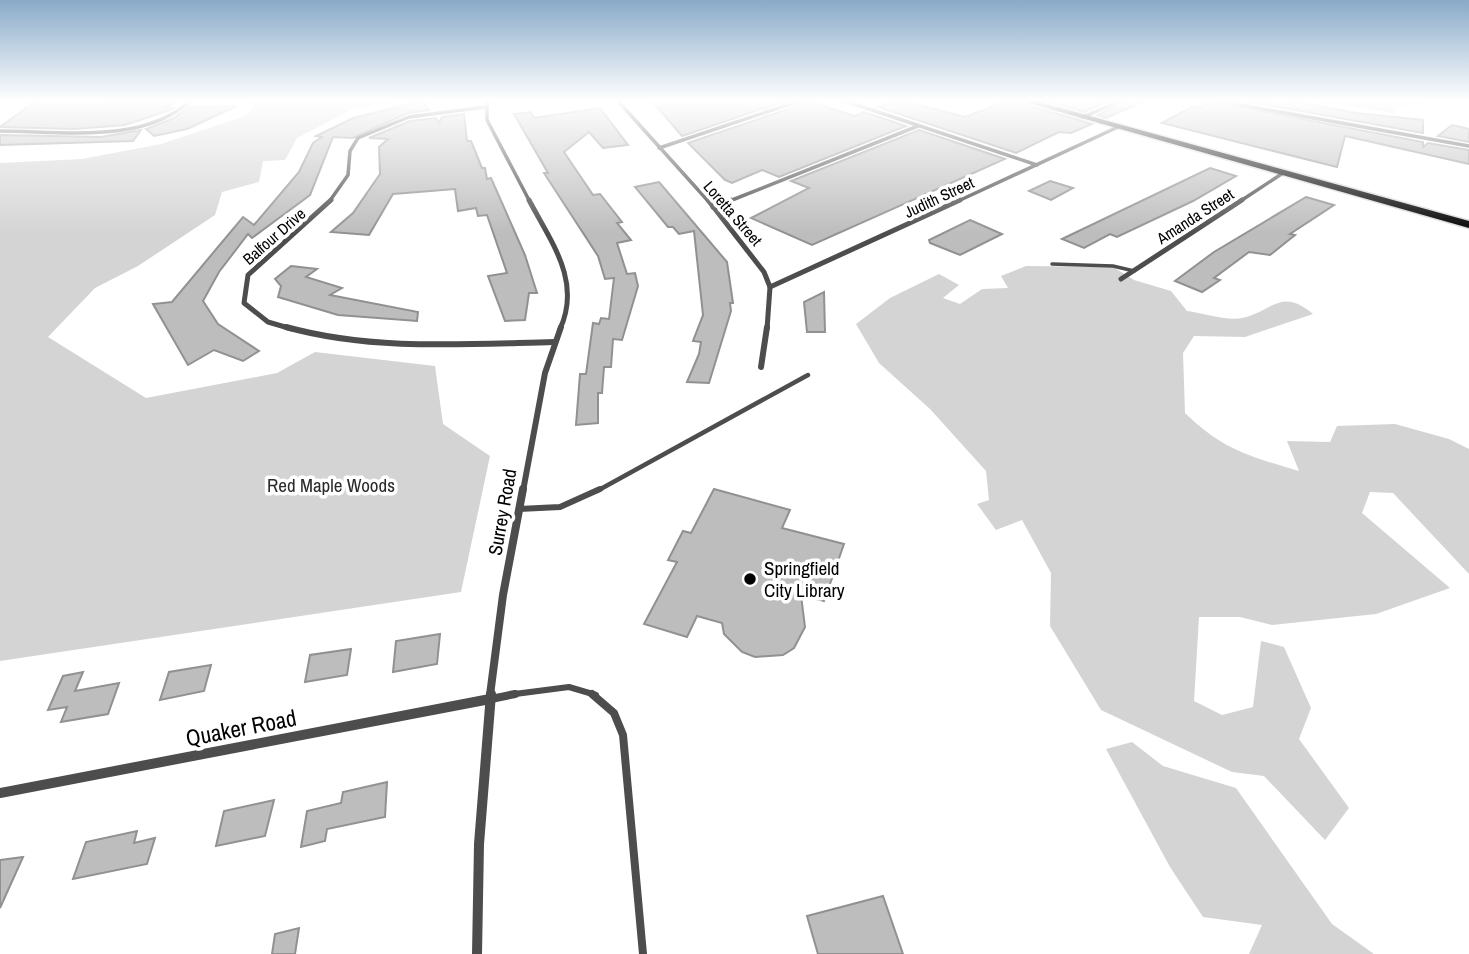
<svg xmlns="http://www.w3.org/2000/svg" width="1469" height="954" font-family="'Archivo Narrow',sans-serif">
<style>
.green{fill:#d4d4d4}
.building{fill:#bdbdbd;stroke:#919191;stroke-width:2}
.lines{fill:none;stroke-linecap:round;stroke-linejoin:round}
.primary-casing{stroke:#dbdbdb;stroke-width:3}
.lane-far3{stroke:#4d4d4d;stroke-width:3.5}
.lane-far2{stroke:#4d4d4d;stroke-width:4.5}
.lane-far1{stroke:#4d4d4d;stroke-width:6}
.lane{stroke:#4d4d4d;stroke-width:8}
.street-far4{stroke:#4d4d4d;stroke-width:3.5}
.street-far3{stroke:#4d4d4d;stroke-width:5}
.street-far2{stroke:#4d4d4d;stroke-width:6}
.street-far1{stroke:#4d4d4d;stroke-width:8}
.street{stroke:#4d4d4d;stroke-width:10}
.primary{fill:#000;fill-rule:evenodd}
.poi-dot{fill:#000;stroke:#fff;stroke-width:2.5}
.labels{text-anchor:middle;stroke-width:7;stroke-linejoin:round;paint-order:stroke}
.far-street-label{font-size:16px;fill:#000;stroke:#fff}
.park-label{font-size:19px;fill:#2b2b2b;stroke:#fff}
.street-label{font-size:19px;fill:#000;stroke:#fff}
.poi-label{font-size:19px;fill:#000;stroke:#fff;text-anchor:start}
.near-street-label{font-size:23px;fill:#000;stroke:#fff}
</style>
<rect width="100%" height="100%" fill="#fff"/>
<g class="green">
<polygon points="256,100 404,100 355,108 297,138 285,160 263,161 259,182 222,192 215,215 138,266 95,288 48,337 146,398 277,373 315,352 435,366 443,424 490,456 461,592 0,661 0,163 82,159 161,144 248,115"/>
<polygon points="1309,100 1421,100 1419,104 1396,107 1394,113"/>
<path d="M1026 266 1113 267 1134 280 1171 291 1187 311C1203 313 1227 321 1242 318 1273 311 1281 287 1313 314L1245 337 1194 336 1183 353 1185 413C1223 450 1249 456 1299 471L1287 441 1330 442 1337 426 1395 424 1449 439 1469 449V574L1393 493 1370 492 1362 513 1450 588 1376 614 1272 625 1240 617H1199L1194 701 1222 715 1253 707 1261 641 1284 647 1311 708 1299 739 1349 808 1325 840 1264 776 1232 772 1101 710 1050 626 1051 573 1022 520 996 530 977 504 989 500 986 471 930 409 879 363 856 324 890 298 939 274 959 285 943 298 960 304 982 289 1008 288 1001 276Z"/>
<polygon points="1132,742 1163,766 1236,788 1332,924 1374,954 1249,954 1262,925 1203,917 1170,867 1106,749"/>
</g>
<g class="building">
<polygon points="37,100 114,100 111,102 175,101 166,108 173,108 170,110 125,125 74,129 0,127"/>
<polygon points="651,100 788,100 682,136"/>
<polygon points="806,100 854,116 864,112 906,126 779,177 762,170 732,183 725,180 688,143 803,104"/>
<polygon points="1010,100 1092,124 1071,133 1059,132 1016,153 878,107 894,101 912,103 965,117"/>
<polygon points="1042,100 1111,100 1084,112"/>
<polygon points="1126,100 1147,100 1106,118 1098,115"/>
<polygon points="1202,100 1423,142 1423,147 1428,143 1469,150 1469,164 1345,136 1337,167 1162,123 1193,106 1202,108"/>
<polygon points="1240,100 1287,100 1356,113 1423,120 1423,133"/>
<polygon points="422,101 429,110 408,113 353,138 333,137 310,195 252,238 248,234 219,272 203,301 218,324 259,351 243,361 214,350 188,365 153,304 172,302 243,217 254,225 299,172 313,143 322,137 316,136 353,118"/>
<polygon points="237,106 187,129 154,136 146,129 174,118 189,107"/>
<polygon points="600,108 628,145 603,148 589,132 564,152 593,195 600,194 622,222 617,223 631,240 617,243 627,274 635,273 638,286 622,340 613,339 611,367 604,367 602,393 598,393 598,423 576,425 580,374 586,374 593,323 599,324 601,318 609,319 614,278 605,279 598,256 544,173 548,173 514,114 531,112 534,118"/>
<polygon points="464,114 467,141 471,141 482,168 485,168 487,179 491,178 525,255 537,293 529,293 525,320 505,321 488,276 507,273 487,215 478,216 476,208 458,211 455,189 393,194 369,235 331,232 353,213 380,174 379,147 388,139 369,138 410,121 436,118 439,123 442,117"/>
<polygon points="1452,125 1469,129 1469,142 1438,136"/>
<polygon points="141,130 133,141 0,145 0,135 101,137"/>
<polygon points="919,130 1005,159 812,245 751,218 809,188 791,181"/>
<polygon points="1210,168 1236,176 1193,201 1117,237 1110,234 1084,248 1062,239"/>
<polygon points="1050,181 1073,188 1051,200 1029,191"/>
<polygon points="659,182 727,262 733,303 730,303 731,311 709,383 687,382 699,354 701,342 693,341 703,315 694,231 679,234 673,227 668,227 635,187"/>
<polygon points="1306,197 1334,205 1290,234 1295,235 1270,255 1249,252 1214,278 1220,280 1202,292 1175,281 1214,252"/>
<polygon points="970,220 1002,234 960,255 930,243 929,240"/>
<polygon points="291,266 317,269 306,277 342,288 330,295 418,312 417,321 338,315 278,297 281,286 275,279"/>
<polygon points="824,292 825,332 807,332 804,302"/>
<polygon points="714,489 790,510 782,528 844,544 824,601 801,595 805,627 794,648 783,655 755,657 742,652 724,634 722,623 697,616 687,637 644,624 677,562 668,560 683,531 691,533"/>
<polygon points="440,634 437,664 393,672 396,641"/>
<polygon points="351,649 347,675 305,682 310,655"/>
<polygon points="211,665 204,691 160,700 169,672"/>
<polygon points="83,672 75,691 119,683 108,714 61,722 67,707 48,710 63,676"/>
<polygon points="387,782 385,817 327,829 325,841 301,847 307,811 341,803 343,792"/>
<polygon points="274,800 265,836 216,846 224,811"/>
<polygon points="137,831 134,843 155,838 147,864 73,879 86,842"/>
<polygon points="23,857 0,908 0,860"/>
<polygon points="883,896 903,954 818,954 807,916"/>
<polygon points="299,928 295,954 272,954 275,934"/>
</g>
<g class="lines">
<g class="primary-casing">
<polygon id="primary" points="1018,100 1032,100 1469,221 1469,228"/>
</g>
<polyline class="lane-far3" points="1052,264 1113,266 1134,271"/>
<polyline class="lane-far2" points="597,491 808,375"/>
<g class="lane-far1">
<polyline points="519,509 560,507 600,489"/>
<polyline points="507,695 569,687 596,695"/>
</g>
<g class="lane">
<polyline points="592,694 614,713 623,735 643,954"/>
<polyline points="491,699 515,694"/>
</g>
<g class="street-far4">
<polyline points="487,100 487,120 530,202"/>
<polyline points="617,100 709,202"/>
<polyline points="842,100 1037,165"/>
<polyline points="1214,100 1469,146"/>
<polyline points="1083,117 1122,100"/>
<path d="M0 131C60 131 144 145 191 100"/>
<polyline points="659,148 802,100"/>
<polyline points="329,202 348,175 350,151 358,138 409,117 485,107"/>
<polyline points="727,202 918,126"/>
<polyline points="956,202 1118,127"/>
<polyline points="1239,202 1283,173"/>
</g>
<g class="street-far3">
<path d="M529 200C551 242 582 281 560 329"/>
<polyline points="708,200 764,272 770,287 767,329"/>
<polyline points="713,207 731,200"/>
<polyline points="1121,279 1242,200"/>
<polyline points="770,287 960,200"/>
<polyline points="292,329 268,322 244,303 248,275 331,200"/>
</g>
<g class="street-far2">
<path d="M286 327C372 351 466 344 554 342"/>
<polyline points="761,367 767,327"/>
<polyline points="523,491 545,373 561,327"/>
</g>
<polyline class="street-far1" points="490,695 503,595 523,489"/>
<g class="street">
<polyline points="0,793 490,699"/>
<polyline points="477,954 479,844 491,694"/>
</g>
<use href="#primary" class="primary"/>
</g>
<linearGradient id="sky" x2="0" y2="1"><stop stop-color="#89aac9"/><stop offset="0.43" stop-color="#fff"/><stop offset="1" stop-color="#fff" stop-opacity="0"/></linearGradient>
<rect width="1469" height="234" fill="url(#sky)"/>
<circle class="poi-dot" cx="750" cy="579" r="7"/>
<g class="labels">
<g class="far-street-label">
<text transform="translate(939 197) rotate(-25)" y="6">Judith Street</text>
<text transform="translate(733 213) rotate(49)" y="6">Loretta Street</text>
<text transform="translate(1195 216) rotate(-33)" y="6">Amanda Street</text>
<text transform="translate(274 236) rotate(-41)" y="6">Balfour Drive</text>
</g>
<g class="park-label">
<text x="331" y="492">Red Maple Woods</text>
</g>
<g class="street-label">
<text transform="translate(502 512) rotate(-80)" y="7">Surrey Road</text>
</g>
<g class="poi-label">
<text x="764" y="575">Springfield<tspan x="764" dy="22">City Library</tspan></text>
</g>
<g class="near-street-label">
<text transform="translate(241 728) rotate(-11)" y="8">Quaker Road</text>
</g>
</g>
</svg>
